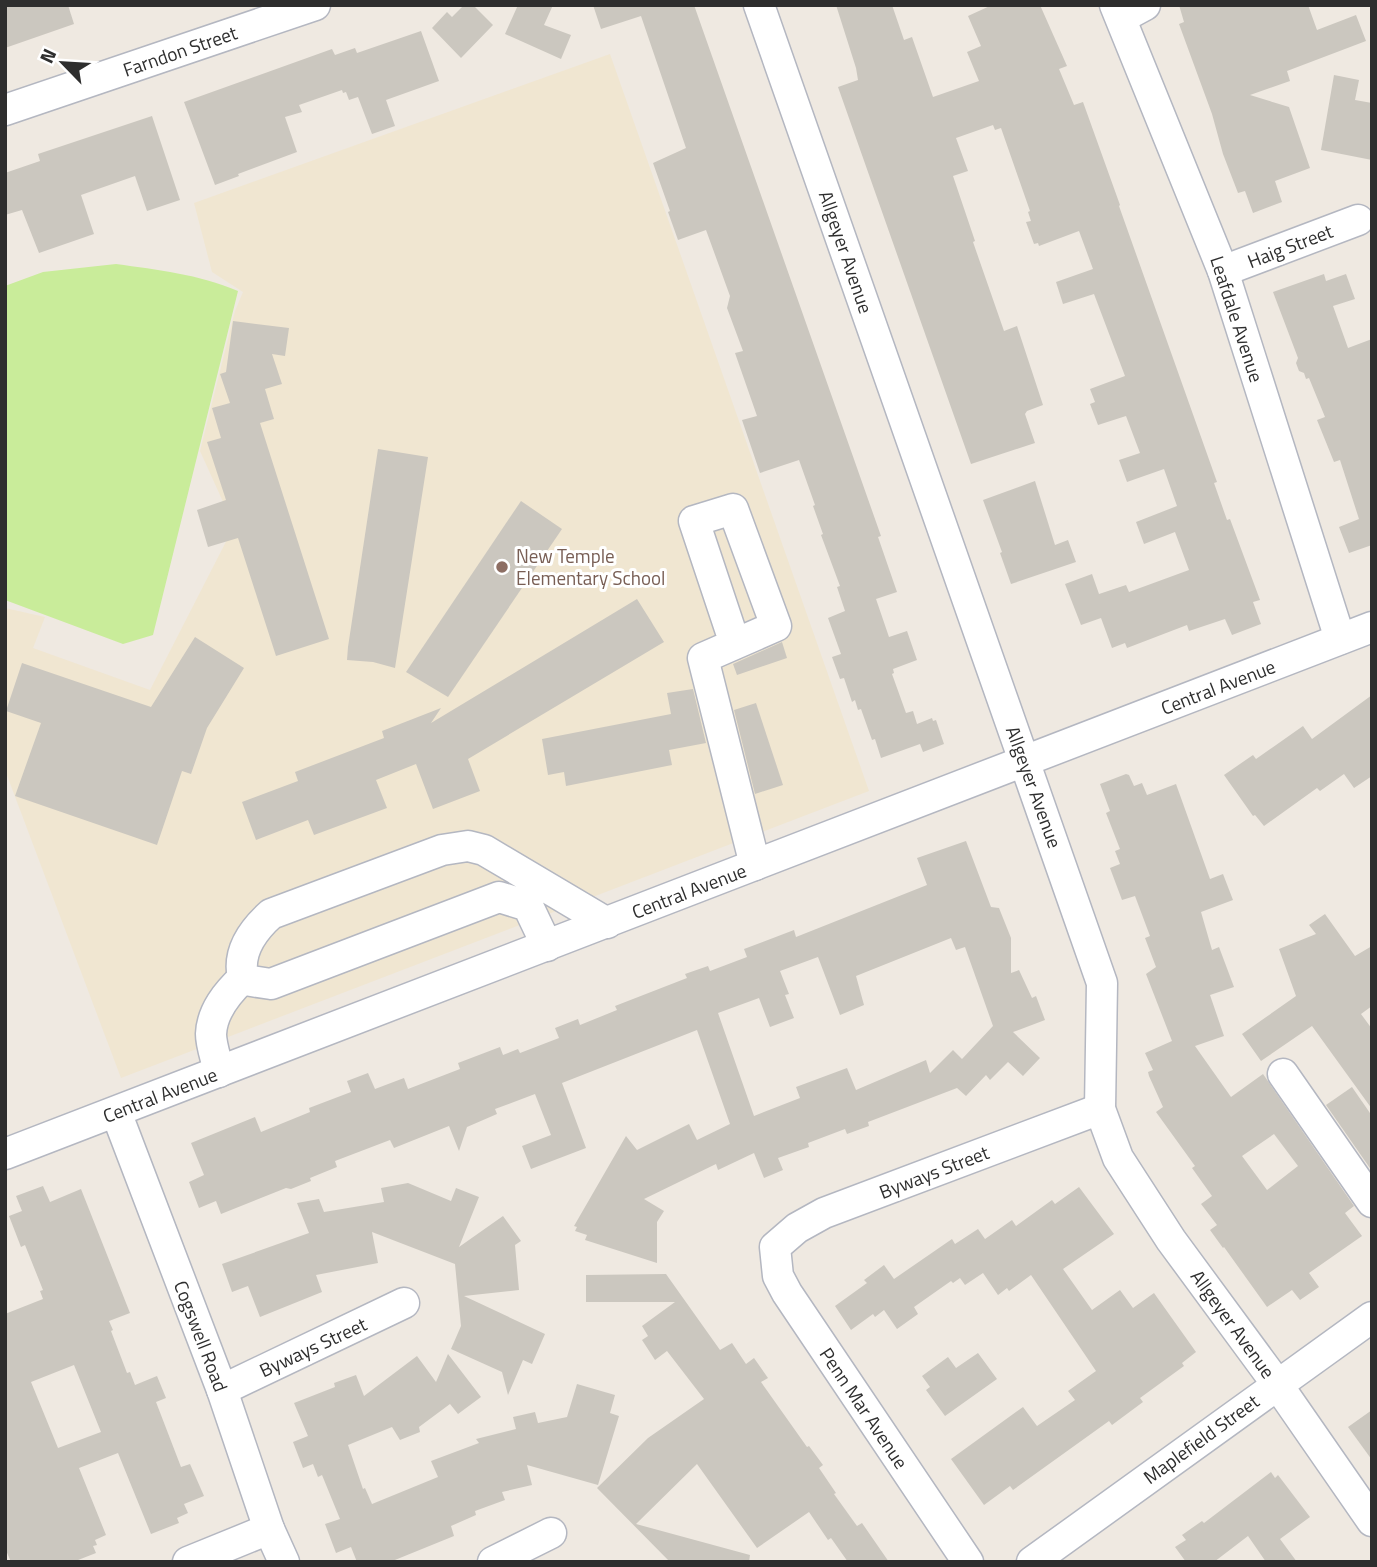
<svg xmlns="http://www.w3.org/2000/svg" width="1377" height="1567" font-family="'Titillium Web',sans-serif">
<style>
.education{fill:#f0e6d1}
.pitch{fill:#c9ec9a}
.building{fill:#cbc7bf;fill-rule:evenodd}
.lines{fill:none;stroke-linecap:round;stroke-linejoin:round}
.minor-casing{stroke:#b4b7c1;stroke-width:33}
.minor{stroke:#fff;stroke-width:30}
.education-dot{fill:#8d6e63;stroke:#fff;stroke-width:2.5}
.labels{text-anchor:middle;stroke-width:6;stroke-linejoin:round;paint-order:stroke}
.street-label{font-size:19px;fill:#2e2e2e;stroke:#fff}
.education-label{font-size:19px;fill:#785e54;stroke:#fff;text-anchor:start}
</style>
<rect width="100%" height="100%" fill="#efe9e1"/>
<polygon class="education" points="610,54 869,791 121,1078 5,770 5,608 45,617 33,648 150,690 234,526 200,451 235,311 243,292 212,272 194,203"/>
<path class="pitch" d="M116 264C158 270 198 274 238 291L153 635 123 644 5 600V286L43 272Z"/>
<g class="building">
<polygon points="5,5 68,5 74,24 5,48"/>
<polygon points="464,5 473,5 493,25 461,58 432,28 447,12 452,17"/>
<polygon points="518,5 553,5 544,25 571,35 561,59 505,34"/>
<polygon points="593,5 694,5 881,536 878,537 897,592 876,599 889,637 907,631 917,660 893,669 894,673 892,674 906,713 913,711 917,724 932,718 933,721 936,720 944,744 923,752 920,744 881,758 875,739 872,740 861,709 858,710 855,700 852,702 844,678 840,679 832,657 841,654 828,618 845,611 837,587 840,586 821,535 823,534 813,506 815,505 799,460 760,473 742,420 757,416 735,353 743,351 727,308 730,296 706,230 678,240 668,212 670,211 653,163 686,148 641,16 601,29"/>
<polygon points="836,5 892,5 904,40 912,37 933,97 979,81 967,52 981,46 968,16 992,5 1040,5 1067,66 1059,69 1074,105 1083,102 1120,205 1119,206 1217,482 1214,483 1227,520 1230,519 1260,600 1253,602 1261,624 1232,635 1225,619 1189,631 1187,625 1127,648 1125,643 1112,648 1101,618 1081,625 1065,584 1092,574 1099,594 1126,585 1129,592 1189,570 1175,532 1144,544 1136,522 1177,506 1164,469 1127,482 1119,460 1140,453 1126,416 1098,425 1090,404 1095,402 1090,389 1125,376 1094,294 1063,304 1056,282 1093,269 1079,231 1039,246 1038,243 1034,244 1026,222 1031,221 1028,212 1030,211 1001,128 995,130 993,125 956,138 968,171 953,176 975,241 973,242 1004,331 1017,326 1043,405 1027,411 1025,414 1035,443 971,464 838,87 858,80 856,68"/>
<polygon points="1179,5 1308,5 1317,30 1356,15 1366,41 1287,71 1290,81 1250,95 1289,107 1310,168 1275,181 1282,202 1253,213 1245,191 1238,193 1223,154 1212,114 1179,24 1184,22"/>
<polygon points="421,31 439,81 386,100 395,126 372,134 358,97 349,100 346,92 343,93 342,90 299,105 302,112 285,117 297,152 238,174 239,176 215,185 184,102 332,49 335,55 355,48 357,53"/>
<polygon points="1334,75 1359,80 1355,100 1372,103 1372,160 1321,150"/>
<polygon points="152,116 180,200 147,211 135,176 81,195 94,234 39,253 22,210 5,215 5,173 40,161 38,154"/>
<polygon points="1324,274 1326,281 1346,274 1355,299 1333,306 1348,348 1372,339 1372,545 1349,553 1339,527 1359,519 1340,460 1334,462 1317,420 1325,417 1309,378 1306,379 1304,373 1299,371 1296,363 1298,358 1273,292"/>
<polygon points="233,321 289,328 285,356 272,354 282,384 265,389 274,419 260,423 329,639 276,656 238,538 208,547 197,510 226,500 207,442 221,438 212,408 230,403 220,374 226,372"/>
<polygon points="378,449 428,457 395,668 373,662 347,660 348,647"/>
<polygon points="1035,481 1055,545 1068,540 1076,562 1011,584 1000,553 1002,552 983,500"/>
<polygon points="521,501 562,529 448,697 406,672"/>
<polygon points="637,599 664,642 468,759 480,791 433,809 416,764 376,780 387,808 314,835 308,820 256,840 242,802 298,781 295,772 384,738 382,731 441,708 431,723"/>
<polygon points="195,637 244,668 207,728 191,774 182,771 157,845 15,796 41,723 6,711 22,663 151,707"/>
<polygon points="782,642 787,658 737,675 733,664"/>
<polygon points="693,689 706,743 669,750 672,765 566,786 564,772 548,775 542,739 671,714 667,693"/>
<polygon points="1372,695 1372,776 1354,788 1344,774 1320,791 1317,788 1264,826 1255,815 1253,816 1224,775 1253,755 1256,759 1303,726 1312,739"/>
<polygon points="756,703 783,785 755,794 734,710"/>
<path d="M1126 774 1129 775 1134 786 1142 783 1147 795 1176 784 1210 879 1223 874 1233 900 1201 912 1212 950 1219 947 1234 987 1210 995 1224 1036 1195 1046 1231 1097 1263 1074 1354 1206 1345 1213 1362 1236 1309 1273 1319 1287 1300 1300 1292 1290 1267 1307 1224 1247 1223 1248 1210 1230 1217 1225 1201 1204 1212 1196 1192 1168 1195 1166 1156 1112 1163 1107 1149 1076 1148 1072 1153 1070 1145 1053 1172 1041 1146 974 1156 967 1145 938 1150 936 1135 896 1122 900 1110 868 1120 864 1115 851 1120 849 1106 813 1110 811 1100 784ZM1274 1134 1298 1166 1267 1190 1242 1156Z"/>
<path d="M966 841 991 907 999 908 1011 938V973L1019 970 1032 998 1036 996 1045 1020 1013 1032 1040 1058 1023 1076 1008 1062 990 1080 986 1075 966 1096 957 1088 868 1122 869 1126 847 1134 845 1129 808 1143 809 1147 778 1158 783 1170 764 1178 754 1153 718 1170 716 1164 644 1199 664 1211 657 1222V1263L585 1240 587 1235 575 1231 577 1227 574 1226 626 1136 637 1150 689 1124 697 1140 730 1124 697 1030 562 1083 586 1148 531 1169 522 1146 551 1135 535 1094 495 1109 497 1114 467 1127 459 1151 449 1126 394 1148 390 1140 335 1161 337 1167 310 1178 311 1181 291 1189 286 1188 221 1214 216 1201 199 1208 189 1182 204 1175 191 1143 255 1117 261 1132 310 1112 309 1108 351 1092 347 1081 368 1073 375 1089 404 1078 408 1089 460 1069 458 1063 500 1047 503 1055 518 1049 520 1053 559 1038 555 1028 578 1019 580 1025 617 1010 615 1006 687 978 685 974 708 966 710 971 747 957 744 949 794 930 796 937 927 885 917 858ZM951 938 956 950 965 947 993 1026 962 1059 953 1050 930 1073 926 1060 856 1090 847 1068 796 1087 800 1098 754 1116 718 1013 759 998 770 1027 794 1018 785 995 789 994 780 971 818 957 840 1015 864 1005 856 976Z"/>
<polygon points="1325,914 1355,956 1372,946 1372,1006 1361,1014 1372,1029 1372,1109 1312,1026 1261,1061 1242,1034 1296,996 1279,949 1316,934 1309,925"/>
<polygon points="1352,1087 1372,1116 1372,1171 1326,1105"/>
<polygon points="408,1183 451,1201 456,1188 479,1197 459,1247 503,1216 521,1241 515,1245 519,1290 464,1296 545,1334 532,1364 523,1360 508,1395 502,1372 451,1349 461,1326 455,1264 372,1232 378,1263 316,1275 322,1292 260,1317 248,1286 232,1292 222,1264 309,1233 297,1203 319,1199 324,1212 384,1202 381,1188"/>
<path d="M43 1186 50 1202 81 1189 130 1313 109 1321 113 1330 111 1331 127 1373 130 1372 135 1385 157 1376 166 1398 156 1402 181 1467 190 1464 204 1496 184 1504 188 1513 177 1518 179 1523 151 1534 118 1453 79 1468 106 1535 95 1540 97 1545 93 1546 96 1553 73 1562H11L5 1548V1314L43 1299 40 1291 43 1290 25 1245 21 1247 9 1216 22 1211 16 1196ZM74 1365 101 1432 58 1448 31 1382Z"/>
<polygon points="1079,1187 1114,1234 1063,1269 1092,1310 1120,1290 1133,1308 1154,1293 1196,1352 1182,1363 1184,1366 1140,1398 1143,1402 1112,1425 1109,1421 1013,1490 1010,1486 984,1505 951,1459 1023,1407 1037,1426 1075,1400 1068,1391 1096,1371 1031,1275 1009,1291 1007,1288 998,1295 983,1273 965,1285 960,1278 953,1283 951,1281 914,1307 918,1314 897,1329 884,1310 875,1317 873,1314 851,1330 835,1306 867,1283 864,1280 884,1265 894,1279 952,1239 955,1244 978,1229 985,1239 1012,1220 1016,1226 1052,1200 1055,1204"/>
<polygon points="666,1274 720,1350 732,1343 746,1364 754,1358 768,1378 761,1382 807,1447 809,1446 823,1465 819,1468 836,1493 834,1494 857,1526 862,1523 889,1562 848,1562 831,1538 828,1540 809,1512 757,1548 697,1464 636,1524 750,1555 749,1562 670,1562 597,1488 648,1438 704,1399 667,1351 655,1360 642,1340 648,1336 642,1326 675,1302 586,1302 586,1275"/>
<polygon points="978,1353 997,1379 945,1416 926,1390 930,1387 922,1376 948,1357 956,1368"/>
<polygon points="448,1354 481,1397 458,1414 450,1404 419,1427 420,1432 400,1440 392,1427 348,1445 363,1489 365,1488 372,1504 438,1477 431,1461 479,1443 476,1439 516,1429 513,1417 535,1412 538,1423 567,1417 577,1384 615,1395 610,1413 619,1416 598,1485 527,1465 532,1485 502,1492 505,1500 475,1511 476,1515 451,1526 454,1536 390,1562 357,1562 351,1547 336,1553 325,1524 340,1519 322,1475 318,1477 313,1464 303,1468 293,1442 308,1436 294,1403 335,1387 334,1383 356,1375 364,1396 417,1356 436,1382"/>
<polygon points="1372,1410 1372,1460 1348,1427"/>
<polygon points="1271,1472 1275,1478 1278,1475 1310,1517 1280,1539 1297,1562 1266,1562 1248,1536 1214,1562 1186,1562 1175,1547 1186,1540 1182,1535 1202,1521 1204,1523"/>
</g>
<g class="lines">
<g class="minor-casing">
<g id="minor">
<polyline points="759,5 1102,983 1100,1109 1118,1158 1171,1240 1277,1384 1372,1521"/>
<polyline points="1115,5 1223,271 1340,639"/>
<polyline points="1121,18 1145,5"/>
<polyline points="5,110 315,5"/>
<polyline points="1223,271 1358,220"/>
<polyline points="735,644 694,521 733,509 776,626 703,658 755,865"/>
<path d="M547 946 528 906 499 897 271 984 251 981 243 978C237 952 252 931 271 914L442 850 468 846 484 850 607 923"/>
<path d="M219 1072C217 1061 211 1046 211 1034 212 1011 227 993 243 978"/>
<polyline points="1283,1074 1372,1202"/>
<polyline points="116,1112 222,1390 269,1529 284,1562"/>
<polyline points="5,1154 1372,627"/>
<polyline points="222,1390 404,1303"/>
<polyline points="188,1562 269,1529"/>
<polyline points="493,1562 551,1533"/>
<polyline points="968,1562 787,1293 778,1276 775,1247 797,1228 824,1213 1100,1109"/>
<polyline points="1032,1562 1372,1317"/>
</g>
</g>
<use href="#minor" class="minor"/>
</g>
<circle class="education-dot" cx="502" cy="567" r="7"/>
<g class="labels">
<g class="street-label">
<text transform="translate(180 51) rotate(-19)" y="7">Farndon Street</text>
<text transform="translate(1290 246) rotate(-21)" y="7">Haig Street</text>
<text transform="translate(846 252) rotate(71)" y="7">Allgeyer Avenue</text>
<text transform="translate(1237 319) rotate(72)" y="7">Leafdale Avenue</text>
<text transform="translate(1218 687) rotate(-21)" y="7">Central Avenue</text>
<text transform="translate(1034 787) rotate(70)" y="7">Allgeyer Avenue</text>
<text transform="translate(689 891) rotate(-21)" y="7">Central Avenue</text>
<text transform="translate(160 1095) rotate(-21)" y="7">Central Avenue</text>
<text transform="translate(934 1172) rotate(-21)" y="7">Byways Street</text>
<text transform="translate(1233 1324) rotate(54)" y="7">Allgeyer Avenue</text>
<text transform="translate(201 1336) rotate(69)" y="7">Cogswell Road</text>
<text transform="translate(313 1347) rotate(-25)" y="7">Byways Street</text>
<text transform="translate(864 1408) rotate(56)" y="7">Penn Mar Avenue</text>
<text transform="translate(1201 1439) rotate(-36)" y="7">Maplefield Street</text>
</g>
<g class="education-label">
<text x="516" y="563">New Temple<tspan x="516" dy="22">Elementary School</tspan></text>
</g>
</g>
<rect width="1377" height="1567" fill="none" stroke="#2e2e2e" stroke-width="14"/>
<g transform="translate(63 63) rotate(295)" stroke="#ffffff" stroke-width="5" paint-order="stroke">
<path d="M0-5L12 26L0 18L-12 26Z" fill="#2e2e2e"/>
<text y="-10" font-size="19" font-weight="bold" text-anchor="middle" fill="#2e2e2e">N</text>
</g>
</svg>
